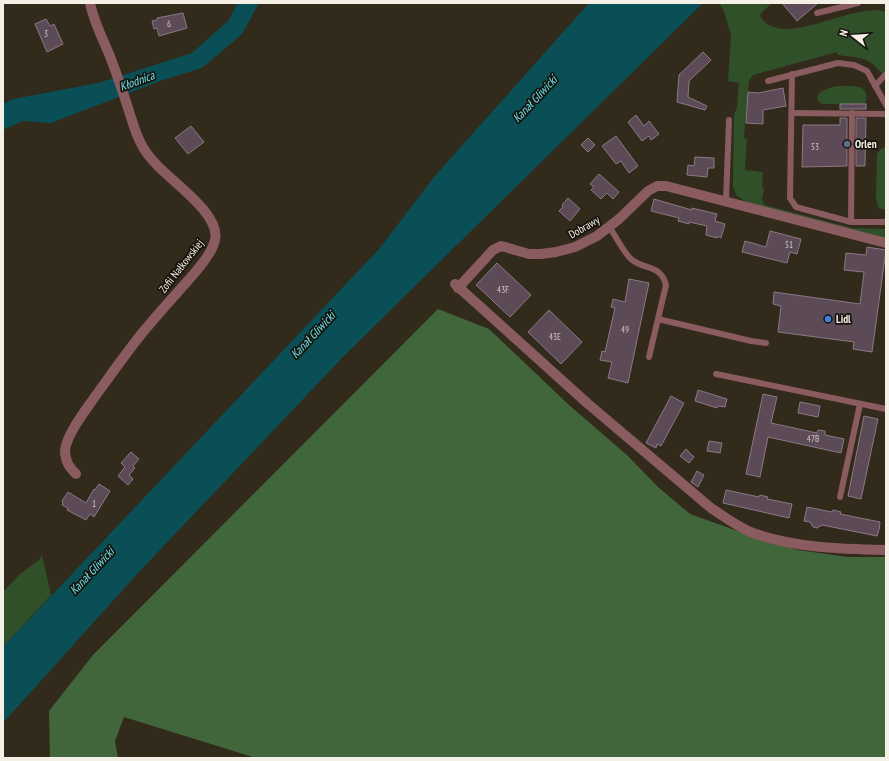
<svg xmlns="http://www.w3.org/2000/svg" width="889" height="761" font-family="'PT Sans Narrow',sans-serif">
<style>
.green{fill:#30502a}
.forest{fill:#42663b}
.water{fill:#0a4f55}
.building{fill:#5c4b57;stroke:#8b7986}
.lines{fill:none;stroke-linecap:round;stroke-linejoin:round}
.lane{stroke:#8a5b5f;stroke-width:6}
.street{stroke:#8a5b5f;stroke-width:10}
.service-dot{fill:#5c6f8a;stroke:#17130c;stroke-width:1.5}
.shop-dot{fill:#3f7fe0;stroke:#17130c;stroke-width:1.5}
.labels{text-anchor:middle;stroke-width:3.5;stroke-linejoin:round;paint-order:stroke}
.number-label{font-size:9px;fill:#cfc7c2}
.poi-label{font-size:11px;font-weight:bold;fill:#f5f0e5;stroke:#17130c;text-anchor:start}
.street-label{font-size:11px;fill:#f5f0e5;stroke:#17130c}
.water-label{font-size:12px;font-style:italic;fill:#6ce5f1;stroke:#17130c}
</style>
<rect width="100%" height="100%" fill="#322a1a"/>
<g class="green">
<path d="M719 3H772L762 12 760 16C780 52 855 0 886 12V68L882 74C869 56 858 58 838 55L837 52 753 75 749 81 744 138 747 139 745 170 763 172 762 187 764 188 762 200 765 205 852 228 886 229V241L748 203 737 196 733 187 734 115 737 107 739 83 728 81 731 35 724 11Z"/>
<path d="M841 86C854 86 872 84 865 104H822L819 102 817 98 820 92 832 87Z"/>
<polygon points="886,147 885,206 886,210 879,208 876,199 877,154 881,149"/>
<polygon points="42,555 51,595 3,647 3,592 20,574 39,560"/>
</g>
<polygon class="forest" points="438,309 489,329 569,405 628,456 658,487 690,514 760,539 798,550 848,557 886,557 886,758 256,758 124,717 115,741 118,758 50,758 49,711 93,655"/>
<g class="water">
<polygon points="238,3 259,3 242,34 202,68 163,80 51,123 23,121 3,130 3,104 13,99 98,83 192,53 228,21"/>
<polygon points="589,3 703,3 343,357 139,572 3,723 3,647 379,249 434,177"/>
</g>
<g class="building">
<polygon points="782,3 818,3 797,21"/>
<polygon points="183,13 187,28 159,36 157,28 154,29 152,21 157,20 157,18"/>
<polygon points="46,19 50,26 54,24 63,44 47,52 35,24"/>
<polygon points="703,52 711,60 689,81 688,97 707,106 705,110 677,102 679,75"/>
<polygon points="783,88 786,106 763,110 763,124 746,123 748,92 758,93"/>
<rect x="840" y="104" width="26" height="5"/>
<polygon points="636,115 644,126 649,121 659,134 651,140 649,136 642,141 628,122"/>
<polygon points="840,118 847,118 847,166 802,167 803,125 840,125"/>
<polygon points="856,118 866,118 865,166 856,166"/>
<polygon points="191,126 204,142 188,154 175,138"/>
<polygon points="616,136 638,166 629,173 621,161 616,164 602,146"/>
<polygon points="588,138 595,145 588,152 581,145"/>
<polygon points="695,157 714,158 714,168 708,168 707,177 687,175 688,165 694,166"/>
<polygon points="599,174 619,192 613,199 607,193 601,199 591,190 594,187 590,184"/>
<polygon points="568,198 580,209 570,221 559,211 563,207 562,205"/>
<polygon points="654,199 692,210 692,208 717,214 715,221 725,224 721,238 717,236 717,238 706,235 707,226 689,222 689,224 678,221 679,218 651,211"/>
<polygon points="770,231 801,239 797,254 790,252 787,263 742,252 745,241 766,247"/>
<polygon points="867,247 886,250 872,352 853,349 854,342 778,332 781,306 773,304 774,292 860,304 864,272 844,270 846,253 866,255"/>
<polygon points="497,263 531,295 510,317 476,285"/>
<polygon points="629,279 649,283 628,383 608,378 612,362 600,360 602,351 605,352 615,308 611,307 613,299 625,302"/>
<polygon points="549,310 582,342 561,364 528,332"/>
<polygon points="698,390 727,399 725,407 718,406 717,408 695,401"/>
<polygon points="763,394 777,397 771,423 817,433 818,430 825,431 825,435 844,439 841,453 768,437 760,477 746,474"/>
<polygon points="671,396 684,403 661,446 657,444 656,448 646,443"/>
<polygon points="800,402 820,406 818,417 798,413"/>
<polygon points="864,416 878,419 861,499 848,496"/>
<polygon points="709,441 722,443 720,453 707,451"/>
<polygon points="686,449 694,457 689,463 680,456"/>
<polygon points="131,452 139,459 133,466 135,468 129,475 133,479 128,485 118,476 125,467 121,463"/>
<polygon points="697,471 704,475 698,487 691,482"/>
<polygon points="99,484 110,491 94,517 90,514 86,520 67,510 68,508 62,505 63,502 62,501 68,492 86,503 94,489 95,490"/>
<polygon points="726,490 759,497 760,495 768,497 767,499 792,504 789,518 723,503"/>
<polygon points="807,507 832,512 833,510 841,512 840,514 880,522 879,530 877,536 822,525 817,528 813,527 810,522 804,521"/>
</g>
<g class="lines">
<g class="lane">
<polyline points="817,13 858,3"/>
<polyline points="792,74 790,198 796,207 851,222 886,222"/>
<polyline points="768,81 838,63 854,65 867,71 886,105"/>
<polyline points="875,86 886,74"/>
<polyline points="792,113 886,114"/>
<polyline points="726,201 729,120"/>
<polyline points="851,222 852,113"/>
<path d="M609 226C614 234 626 256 632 260 646 270 661 265 666 285L649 357"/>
<polyline points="658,319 751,341 766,343"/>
<polyline points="716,374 886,409"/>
<polyline points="840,497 860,404"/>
</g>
<g class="street">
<path d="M455 284 587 403 711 508C725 517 738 527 753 533 796 548 841 549 886 550"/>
<polyline points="458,288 493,250 501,246 529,254 541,254 556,252 575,247 597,236 619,219 648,191 657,186 666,186 886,243"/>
<path d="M76 474C69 467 65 461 65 450 67 434 85 411 94 398 110 376 126 353 143 332 154 319 165 306 177 293 188 280 212 256 215 240 221 214 172 182 156 164 139 147 135 130 128 108 123 92 117 75 111 59 104 41 94 23 90 3"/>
</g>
</g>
<circle class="service-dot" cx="847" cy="144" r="4"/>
<circle class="shop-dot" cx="828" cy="319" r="4"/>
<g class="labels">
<g class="number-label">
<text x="169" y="27">6</text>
<text x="46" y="37">3</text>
<text x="815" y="150">53</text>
<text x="789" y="248">51</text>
<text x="503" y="293">43F</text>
<text x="625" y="333">49</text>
<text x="555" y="340">43E</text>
<text x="813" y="442">47B</text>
<text x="94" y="507">1</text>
</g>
<g class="poi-label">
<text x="855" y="148">Orlen</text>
<text x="836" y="323">Lidl</text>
</g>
<g class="street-label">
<text transform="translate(584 227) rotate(-30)" y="4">Dobrawy</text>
<text transform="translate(181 266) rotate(-52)" y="4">Zofii Nałkowskiej</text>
</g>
<g class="water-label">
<text transform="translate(137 81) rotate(-20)" y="4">Kłodnica</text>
<text transform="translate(535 99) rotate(-47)" y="4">Kanał Gliwicki</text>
<text transform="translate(313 335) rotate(-47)" y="4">Kanał Gliwicki</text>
<text transform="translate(92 571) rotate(-47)" y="4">Kanał Gliwicki</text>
</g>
</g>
<rect width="889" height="761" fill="none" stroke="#f5f0e5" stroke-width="8"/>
<g transform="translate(853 36) rotate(287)" stroke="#17130c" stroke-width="3" paint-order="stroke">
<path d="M0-3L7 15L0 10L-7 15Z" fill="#f5f0e5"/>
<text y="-6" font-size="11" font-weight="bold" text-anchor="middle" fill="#f5f0e5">N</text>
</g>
</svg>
